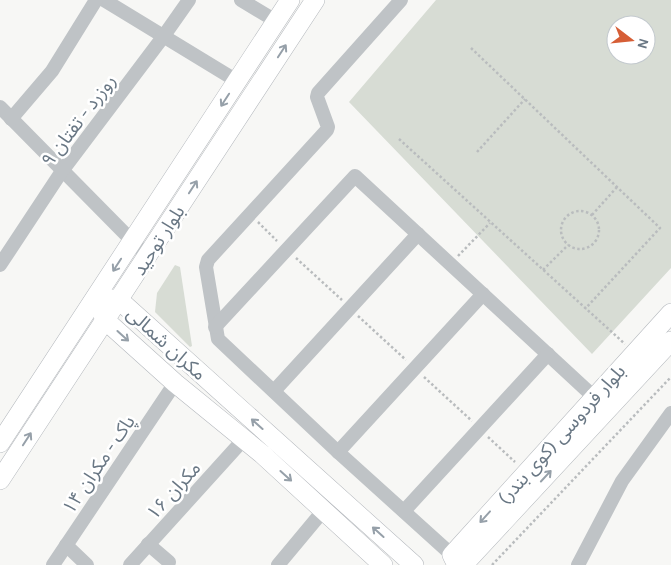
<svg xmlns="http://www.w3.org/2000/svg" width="671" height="565" font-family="Karla,'Noto Sans Arabic',sans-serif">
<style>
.green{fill:#d7dcd4;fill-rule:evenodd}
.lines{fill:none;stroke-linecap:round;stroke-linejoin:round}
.secondary-casing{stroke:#b4b8bd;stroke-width:20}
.path{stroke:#b9bcbe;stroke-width:2.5;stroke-dasharray:2.5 2.5;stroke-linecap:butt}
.street{stroke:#bfc3c6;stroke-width:14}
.secondary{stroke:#fff;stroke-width:19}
.oneway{stroke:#96a0a9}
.labels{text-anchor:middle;stroke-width:5;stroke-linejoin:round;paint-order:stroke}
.street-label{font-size:19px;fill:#697784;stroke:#fff}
</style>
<rect width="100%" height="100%" fill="#f7f7f5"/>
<g class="green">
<path d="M436 0H671V268L592 354 349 102ZM616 25H646V55H616Z"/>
<polygon points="175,265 180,267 192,346 190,347 155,312 157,293"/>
</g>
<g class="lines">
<g class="secondary-casing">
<g id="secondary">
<polyline points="671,313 452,555 455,561 465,563 671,341"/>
<polyline points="0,443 290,0"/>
<polyline points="0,480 315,0"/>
<polyline points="383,565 262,454 175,383 105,320 96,297 119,300 414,565"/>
</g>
</g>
<g class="path">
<polyline points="471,48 660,228 585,309"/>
<polyline points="399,139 625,344"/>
<polyline points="477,152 525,99"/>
<circle cx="580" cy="230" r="19"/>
<polyline points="592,215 617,187"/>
<polyline points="258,222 277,241"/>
<polyline points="458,256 490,223"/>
<polyline points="296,258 342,300"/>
<polyline points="543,270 568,245"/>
<polyline points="358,316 406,360"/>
<polyline points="424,377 472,421"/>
<polyline points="488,437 515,462"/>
<polyline points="492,565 671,377"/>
</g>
<g class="street">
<polyline points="104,0 237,81"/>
<polyline points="241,0 276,21"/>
<polyline points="401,0 318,93 317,97 328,127 327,130 208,260 206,267 218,339 338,452 452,555"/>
<polyline points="0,107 147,256"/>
<polyline points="11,119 52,71 96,0"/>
<polyline points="0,265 62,171 163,37 189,0"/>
<polyline points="215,327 355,176 594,397"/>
<polyline points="274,391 418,234"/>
<polyline points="338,452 483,294"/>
<polyline points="404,511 548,354"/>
<polyline points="148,544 169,562"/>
<polyline points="66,545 87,565"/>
<polyline points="53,565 175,383"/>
<polyline points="130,565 244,439"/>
<polyline points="278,565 323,511"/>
<polyline points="578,565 622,481 671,413"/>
</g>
<use href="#secondary" class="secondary"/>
</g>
<defs><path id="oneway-shaft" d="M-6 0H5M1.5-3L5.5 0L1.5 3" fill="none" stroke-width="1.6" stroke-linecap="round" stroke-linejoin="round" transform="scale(1.25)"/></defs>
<g class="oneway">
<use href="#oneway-shaft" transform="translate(282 51) rotate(-57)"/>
<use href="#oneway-shaft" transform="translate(225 100) rotate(123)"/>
<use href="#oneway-shaft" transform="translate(193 187) rotate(-57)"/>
<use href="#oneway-shaft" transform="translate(117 265) rotate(123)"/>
<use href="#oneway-shaft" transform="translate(123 336) rotate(42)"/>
<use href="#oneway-shaft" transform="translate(257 424) rotate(-138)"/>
<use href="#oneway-shaft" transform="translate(27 439) rotate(-57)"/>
<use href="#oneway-shaft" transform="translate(286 476) rotate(42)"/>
<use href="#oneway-shaft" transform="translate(546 476) rotate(-47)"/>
<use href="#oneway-shaft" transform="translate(485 517) rotate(132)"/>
<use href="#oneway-shaft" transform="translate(378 532) rotate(-138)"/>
</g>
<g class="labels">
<g class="street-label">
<text transform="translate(78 120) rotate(-53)" y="7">روزرد - تفتان ۹</text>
<text transform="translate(158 240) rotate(-57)" y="7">بلوار توحید</text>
<text transform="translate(167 343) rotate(42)" y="7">مکران شمالی</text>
<text transform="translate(561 434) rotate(-48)" y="7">بلوار فردوسی (کوی بندر)</text>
<text transform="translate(98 464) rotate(-56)" y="7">پاک - مکران ۱۴</text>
<text transform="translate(173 490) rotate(-48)" y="7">مکران ۱۶</text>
</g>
</g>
<g transform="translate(631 40) rotate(106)"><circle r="24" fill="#ffffff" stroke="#c3c9ce"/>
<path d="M0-4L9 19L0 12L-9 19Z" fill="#d65e36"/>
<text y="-8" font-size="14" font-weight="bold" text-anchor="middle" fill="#697784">N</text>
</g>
</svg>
